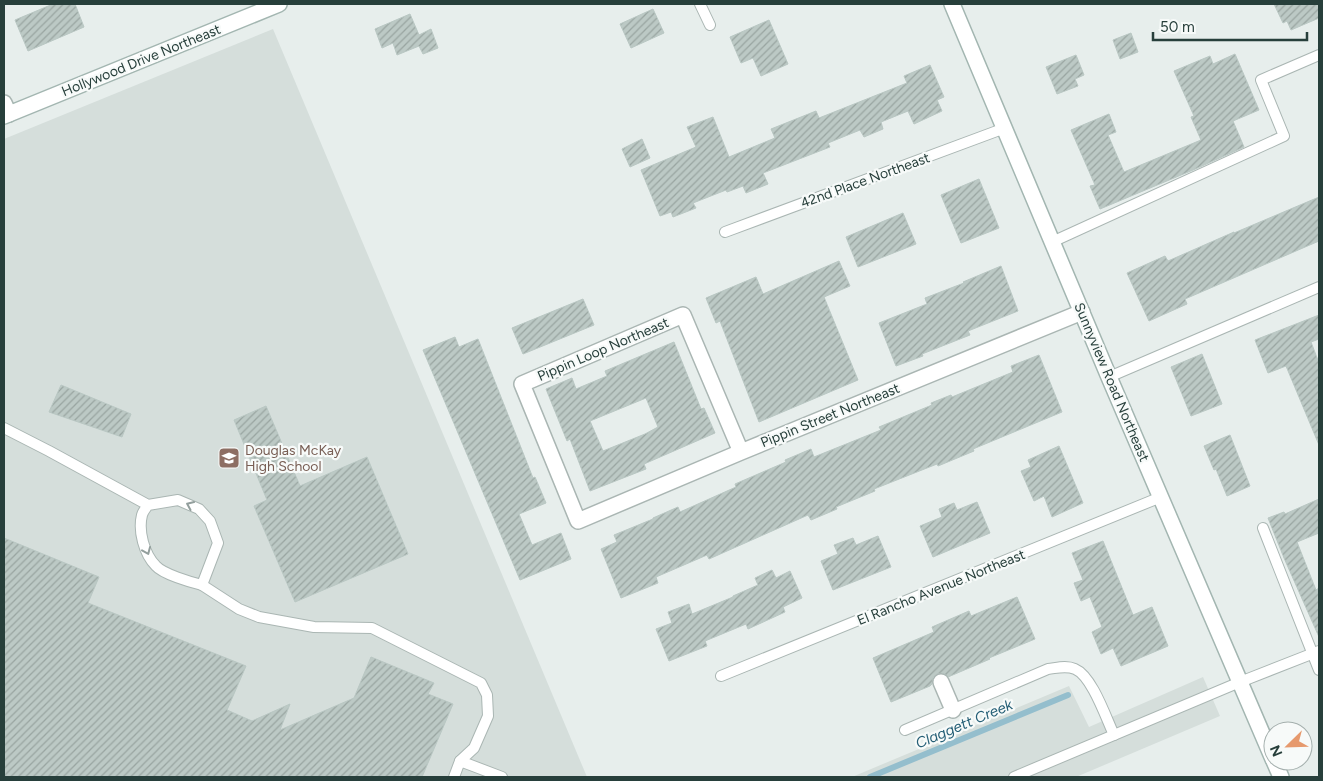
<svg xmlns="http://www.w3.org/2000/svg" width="1323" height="781" font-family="Figtree,sans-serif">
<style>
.built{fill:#d5dedb}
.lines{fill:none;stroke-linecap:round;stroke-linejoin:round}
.stream{stroke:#94becd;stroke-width:6}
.building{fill:url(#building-hatch);stroke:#b9c7c3;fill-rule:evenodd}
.lane-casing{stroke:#aab6b3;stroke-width:12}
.street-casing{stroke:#aab6b3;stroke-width:18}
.secondary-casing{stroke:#a3b6b1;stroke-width:18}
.lane{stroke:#fff;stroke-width:10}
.street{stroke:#fff;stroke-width:15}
.secondary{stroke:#fff;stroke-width:15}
.oneway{stroke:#939f9d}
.labels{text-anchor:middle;stroke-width:4.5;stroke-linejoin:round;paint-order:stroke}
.street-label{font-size:14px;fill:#273f3b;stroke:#f7faf9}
.education-label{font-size:14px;fill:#785e54;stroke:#f7faf9;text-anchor:start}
.water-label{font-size:15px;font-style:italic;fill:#255f76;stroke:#f7faf9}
</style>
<defs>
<pattern id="building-hatch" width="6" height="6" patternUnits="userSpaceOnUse" patternTransform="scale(1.25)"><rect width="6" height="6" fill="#bcc9c5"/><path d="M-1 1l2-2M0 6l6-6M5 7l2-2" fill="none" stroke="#99a5a1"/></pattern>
</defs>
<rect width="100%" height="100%" fill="#e7eeec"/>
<g class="built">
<polygon points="273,29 587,777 4,777 4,139"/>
<polygon points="1203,677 1220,716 1076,777 852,777 1069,686 1089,727"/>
</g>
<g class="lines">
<polyline class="stream" points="870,777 1068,695"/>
</g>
<g class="building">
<polygon points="53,4 75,4 84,27 28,51 15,20"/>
<polygon points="1274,4 1319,4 1319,18 1291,30 1287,21 1283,23"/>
<polygon points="653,9 664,33 631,48 620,24"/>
<polygon points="410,14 419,35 431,29 438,48 423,54 419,46 397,55 393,43 382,48 375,29"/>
<polygon points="769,20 788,64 761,76 753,58 741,63 730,37"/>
<polygon points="1131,33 1138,52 1120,59 1113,40"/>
<polygon points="1235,54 1259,110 1233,121 1244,147 1193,170 1100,209 1090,186 1095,185 1071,130 1109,114 1116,132 1108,135 1124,172 1201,140 1191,117 1194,116 1174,71 1210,56 1213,64"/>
<polygon points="1076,55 1084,75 1075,79 1078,86 1057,94 1046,67"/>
<polygon points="930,65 944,97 937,100 942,111 914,124 908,111 881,122 883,129 864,137 860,130 828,143 830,147 763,173 768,184 746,193 743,186 727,192 726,190 693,203 696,208 673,217 671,212 660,216 641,170 696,147 687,127 713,117 729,157 775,138 771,129 816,111 819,118 907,83 904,76"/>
<polygon points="642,139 650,158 630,167 622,149"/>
<polygon points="979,179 999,228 961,243 941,195"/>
<polygon points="1319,197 1319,241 1185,299 1187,304 1149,321 1127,273 1165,256 1168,261 1234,232 1234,233"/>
<polygon points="903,213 916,244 858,267 846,237"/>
<polygon points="839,261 850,286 824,297 858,380 759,422 720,321 716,323 706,298 756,277 763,294"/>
<polygon points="1001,266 1018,311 968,331 970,335 922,354 923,356 896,366 879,323 927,304 925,298 964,283 963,282"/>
<polygon points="583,299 594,325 523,354 512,328"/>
<polygon points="1319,315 1319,339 1311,342 1319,363 1319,445 1286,366 1268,373 1255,340"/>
<polygon points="455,337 459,347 478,339 533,478 535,477 546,503 519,514 532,545 561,533 571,559 520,580 423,350"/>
<path d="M674 342 701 409 704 408 715 433 644 464 646 469 590 491 570 439 567 441 546 389 572 378 576 389 607 376 605 371ZM646 398 658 427 645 434 603 451 590 421Z"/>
<polygon points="1202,354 1222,404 1191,416 1171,367"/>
<polygon points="1039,355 1062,412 973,449 974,451 938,466 937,464 874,489 875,491 836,507 837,509 811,520 808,515 709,559 707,555 656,577 658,583 621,598 601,549 617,542 614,535 653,519 653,518 678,507 680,512 736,487 735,484 786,462 785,460 811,449 814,457 881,430 879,427 932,405 931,403 951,395 952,397 1013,372 1011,366"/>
<polygon points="61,385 131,414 122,437 49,412"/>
<polygon points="266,406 300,486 367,457 408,554 295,602 254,506 267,500 234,420"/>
<polygon points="1230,435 1250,486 1227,496 1216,469 1214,470 1204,446"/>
<polygon points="1059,446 1083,503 1052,517 1044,496 1034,501 1021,471 1031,467 1028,460"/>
<polygon points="1319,499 1319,533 1297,542 1316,590 1319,588 1319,637 1284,558 1268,518 1284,512 1285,514"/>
<polygon points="977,502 990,533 933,557 920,526 942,517 939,509 954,503 957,510"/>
<polygon points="878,536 891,567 833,590 821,561 838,554 834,545 853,538 856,545"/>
<polygon points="4,538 99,577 88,603 246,666 227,710 252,721 290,704 280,730 354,698 371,657 434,683 428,694 453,704 422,777 4,777"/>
<polygon points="1103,541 1133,615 1152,607 1168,646 1121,666 1113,648 1101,654 1092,632 1102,627 1090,597 1081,601 1074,583 1083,580 1072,553"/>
<polygon points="772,570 776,578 790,571 802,598 783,607 785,612 748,629 746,624 705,641 707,646 669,661 656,629 672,623 668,612 689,604 692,614 733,597 733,596 758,585 755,578"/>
<polygon points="1017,597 1035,639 989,658 990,659 948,677 943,673 937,674 933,677 932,684 930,686 891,702 873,658 934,632 932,627 969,611 971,616"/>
</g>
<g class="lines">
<g class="lane-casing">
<g id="lane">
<polyline points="700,4 710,25"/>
<polyline points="725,232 1005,128"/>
<polyline points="1052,242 1284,136 1261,80 1319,55"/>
<polyline points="1109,377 1319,287"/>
<path d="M4 428 49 451 148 505 178 500 199 509 210 521 218 543 202 585C190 582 163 574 156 566 144 554 138 531 142 515 143 511 146 508 148 505"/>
<polyline points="1263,528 1319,670"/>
<polyline points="202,585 239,609 259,617 314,627 372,628 481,683 487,695 488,716 474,748 460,761"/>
<polyline points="721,676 1161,497"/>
<path d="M905 730 1048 669C1057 668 1066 665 1075 669 1092 676 1106 718 1114 735"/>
<polyline points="454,777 460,761 502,777"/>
<polyline points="1014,777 1240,682 1319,651"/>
</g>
</g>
<g class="street-casing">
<g id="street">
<polyline points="4,103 9,114"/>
<polyline points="741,452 683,315 522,384 578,521 741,452 1082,312"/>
<polyline points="941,682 953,710"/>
</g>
</g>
<g class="secondary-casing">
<g id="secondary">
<polyline points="952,4 1109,377 1273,759"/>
<polyline points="4,116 279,4"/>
<polyline points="1274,761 1281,777"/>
</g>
</g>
<use href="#lane" class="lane"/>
<use href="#street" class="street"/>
<use href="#secondary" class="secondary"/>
</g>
<defs><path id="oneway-chevron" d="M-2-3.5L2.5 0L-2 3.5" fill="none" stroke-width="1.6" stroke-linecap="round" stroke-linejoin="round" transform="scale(1.25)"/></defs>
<g class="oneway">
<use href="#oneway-chevron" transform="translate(190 505) rotate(-156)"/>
<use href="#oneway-chevron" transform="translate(147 551) rotate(67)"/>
</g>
<defs>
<g id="school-square" transform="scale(1.125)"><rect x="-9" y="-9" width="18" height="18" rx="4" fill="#8d6e63" stroke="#f7faf9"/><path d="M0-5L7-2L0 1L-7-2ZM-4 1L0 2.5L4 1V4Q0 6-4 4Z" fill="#fff"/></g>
</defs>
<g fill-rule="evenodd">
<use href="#school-square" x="229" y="458"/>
</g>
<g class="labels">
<g class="street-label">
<text transform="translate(141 60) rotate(-22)" y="5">Hollywood Drive Northeast</text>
<text transform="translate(865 180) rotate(-20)" y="5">42nd Place Northeast</text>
<text transform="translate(603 349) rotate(-23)" y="5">Pippin Loop Northeast</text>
<text transform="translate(1112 382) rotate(67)" y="5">Sunnyview Road Northeast</text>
<text transform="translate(830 415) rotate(-22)" y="5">Pippin Street Northeast</text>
<text transform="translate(941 587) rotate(-22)" y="5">El Rancho Avenue Northeast</text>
</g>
<g class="education-label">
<text x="245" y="455">Douglas McKay<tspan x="245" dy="16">High School</tspan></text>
</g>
<g class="water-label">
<text transform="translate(964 724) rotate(-23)" y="5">Claggett Creek</text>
</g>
</g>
<rect width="1323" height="781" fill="none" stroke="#273f3b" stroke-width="10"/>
<g transform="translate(1288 746) rotate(247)"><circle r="24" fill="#f7faf9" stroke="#a4afad"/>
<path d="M0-4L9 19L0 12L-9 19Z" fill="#e6996d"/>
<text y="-8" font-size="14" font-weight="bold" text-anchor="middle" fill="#273f3b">N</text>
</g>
<path d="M1153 32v8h154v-8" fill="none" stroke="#273f3b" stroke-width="2.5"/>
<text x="1160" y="32" font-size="15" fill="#273f3b" stroke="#f7faf9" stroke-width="4" paint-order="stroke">50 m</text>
</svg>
